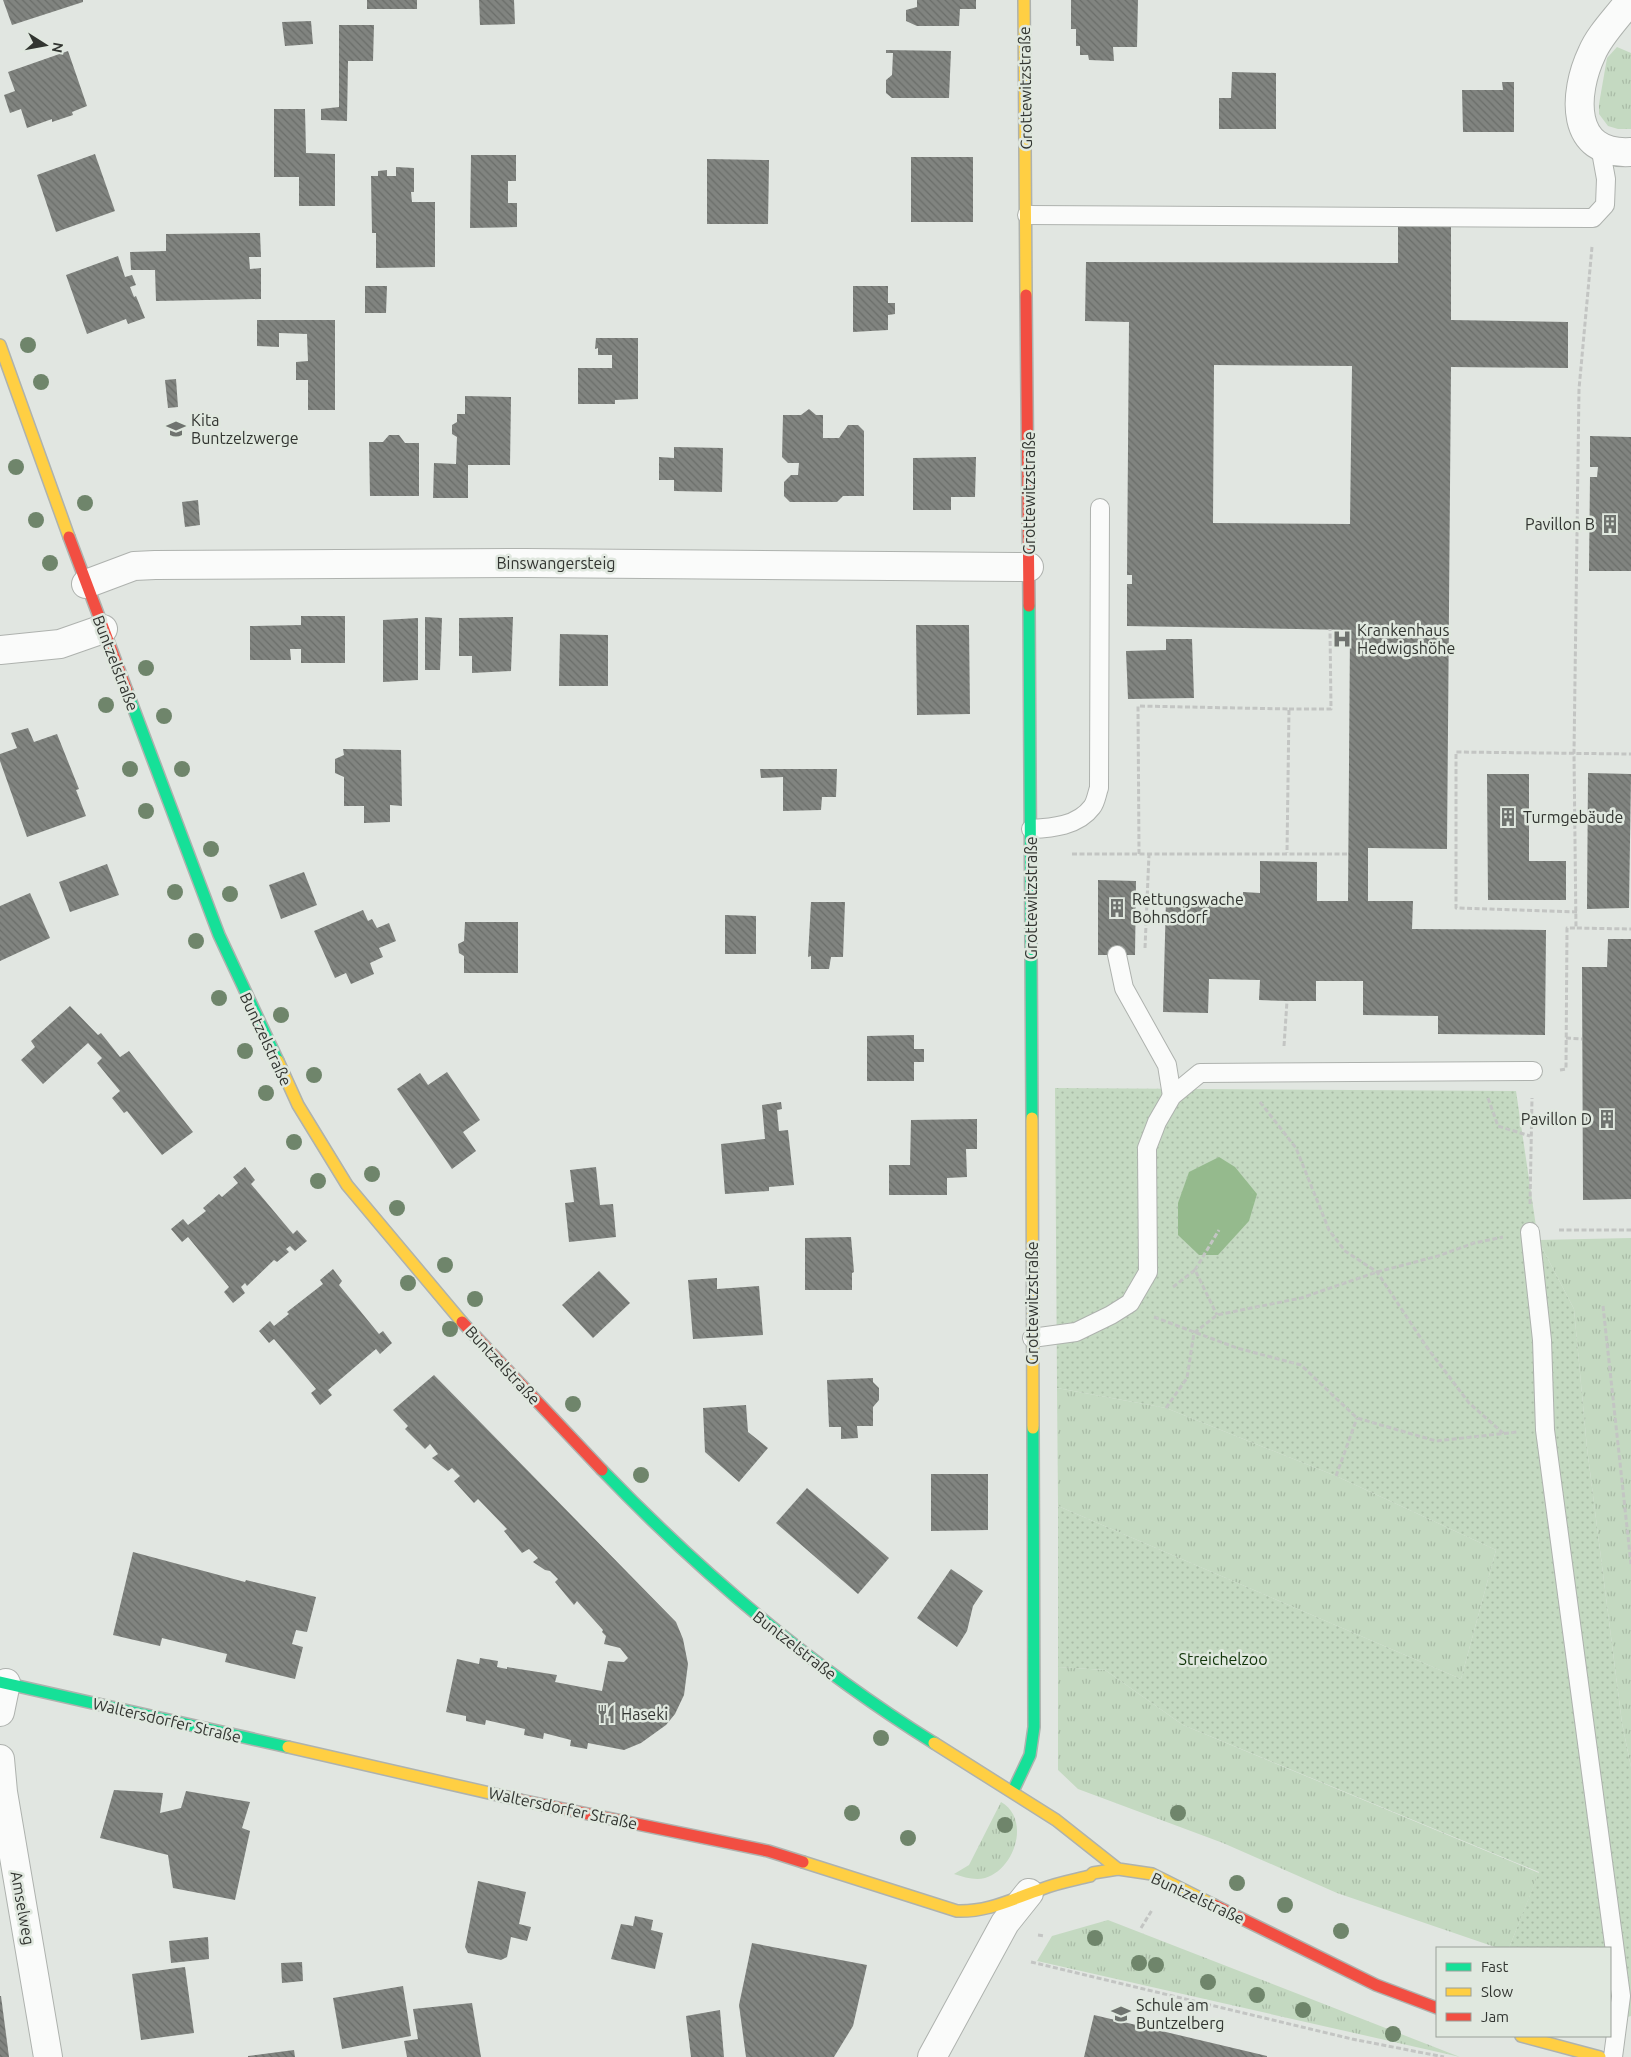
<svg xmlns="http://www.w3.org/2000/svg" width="1631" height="2057" font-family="Ubuntu,sans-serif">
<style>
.grass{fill:url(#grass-tufts)}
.park{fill:url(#park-dots)}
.water{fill:#95ba8d}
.building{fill:url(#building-back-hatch);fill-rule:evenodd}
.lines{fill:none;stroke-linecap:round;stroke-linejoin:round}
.lane-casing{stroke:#aeb2ae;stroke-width:20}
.street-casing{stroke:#aeb2ae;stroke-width:30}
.fast-casing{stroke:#aeb2ae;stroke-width:14}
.slow-casing{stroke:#aeb2ae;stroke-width:14}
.jam-casing{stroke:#aeb2ae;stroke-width:14}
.path{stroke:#c3c5c3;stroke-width:3;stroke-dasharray:5 2.5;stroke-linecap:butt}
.lane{stroke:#fafbfa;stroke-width:18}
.street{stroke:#fafbfa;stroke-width:28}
.fast{stroke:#16e098;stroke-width:11}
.slow{stroke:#ffcf43;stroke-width:11}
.jam{stroke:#f24e42;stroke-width:11}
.tree{fill:#6f856b}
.labels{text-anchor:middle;stroke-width:5;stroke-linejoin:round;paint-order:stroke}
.street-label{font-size:16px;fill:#323531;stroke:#e0e8df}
.poi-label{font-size:16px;fill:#323531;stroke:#e0e8df;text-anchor:start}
.park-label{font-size:16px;fill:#12350a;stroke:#e0e8df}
</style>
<defs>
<pattern id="grass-tufts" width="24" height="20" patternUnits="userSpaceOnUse" patternTransform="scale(1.25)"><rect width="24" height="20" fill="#c4d9c1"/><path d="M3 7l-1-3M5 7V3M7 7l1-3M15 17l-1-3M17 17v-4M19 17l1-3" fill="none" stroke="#a9bba6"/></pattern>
<pattern id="park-dots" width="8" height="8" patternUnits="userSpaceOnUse" patternTransform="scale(1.25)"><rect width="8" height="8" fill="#c4d9c1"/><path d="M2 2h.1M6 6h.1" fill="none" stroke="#a9bba6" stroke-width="1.8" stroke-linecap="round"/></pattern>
<pattern id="building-back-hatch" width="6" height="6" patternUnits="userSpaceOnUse" patternTransform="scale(1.25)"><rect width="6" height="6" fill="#818480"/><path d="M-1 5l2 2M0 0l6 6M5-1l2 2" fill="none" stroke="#6a6d69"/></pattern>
</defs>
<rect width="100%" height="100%" fill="#e1e6e1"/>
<g class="grass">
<polygon points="1617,47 1631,53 1631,129 1618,129 1608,126 1599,114 1599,104 1607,58"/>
<polygon points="1631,1238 1631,1767 1622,1723 1587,1448 1574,1309 1538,1240"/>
<polygon points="1057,1388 1166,1408 1336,1476 1496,1550 1461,1679 1058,1506"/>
<polygon points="1058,1667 1105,1670 1183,1725 1539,1873 1509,1948 1498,1948 1337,1893 1223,1843 1078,1789 1058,1770"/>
<path d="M1001 1802C1031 1819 1015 1869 985 1878 975 1881 964 1877 954 1874L969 1865Z"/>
<polygon points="1108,1920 1460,2057 1037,1961 1052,1936"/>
</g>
<polygon class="park" points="1055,1088 1516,1091 1538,1240 1574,1309 1587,1448 1622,1723 1631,1767 1631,2016 1613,2021 1610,2019 1610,1948 1509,1948 1539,1872 1183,1725 1105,1670 1058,1667 1058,1506 1461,1679 1496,1550 1336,1476 1166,1408 1057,1388"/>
<polygon class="water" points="1219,1157 1235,1167 1257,1194 1249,1221 1218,1255 1199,1255 1178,1235 1178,1203 1189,1172"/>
<g class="building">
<polygon points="3,0 83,0 83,2 12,25"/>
<rect x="367" y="0" width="50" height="9"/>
<polygon points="479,0 514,0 515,24 480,25"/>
<polygon points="917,0 976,0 976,9 960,9 959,26 917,26 906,21 906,10 917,7"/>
<polygon points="1071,0 1138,0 1137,47 1113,47 1114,61 1089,60 1088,55 1080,55 1080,46 1076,46 1076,29 1071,29"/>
<polygon points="311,21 313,44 285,46 282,22"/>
<polygon points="339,25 374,25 373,61 348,61 347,121 321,120 321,109 339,107"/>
<polygon points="886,50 951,51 949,98 892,98 886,93 886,80 892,75 893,53 886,53"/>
<polygon points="68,51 87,106 72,112 73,115 52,122 52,119 27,128 21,109 10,113 4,95 15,91 8,72"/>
<polygon points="1232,72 1276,73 1276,129 1219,129 1219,98 1231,98"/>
<polygon points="1502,82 1514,82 1514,132 1463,132 1462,90 1503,90"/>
<polygon points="274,109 305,109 306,153 335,154 335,206 299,206 299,177 274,177"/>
<polygon points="95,154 115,211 56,232 37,175"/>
<polygon points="471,155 516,155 516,181 508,181 508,203 517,203 517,227 470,228"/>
<rect x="911" y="157" width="62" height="65"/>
<polygon points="707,159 769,160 768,224 707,224"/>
<polygon points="396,167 414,168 414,192 411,192 412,202 435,202 435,267 376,268 376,233 372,233 371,176 378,176 378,171 387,170 387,176 396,176"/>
<path d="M1398 226 1451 227V320L1568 322V368L1451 367 1447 849 1368 848V901H1413L1412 929 1546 930 1545 1035 1438 1034V1016L1363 1015V981H1316V1001H1287L1259 1000 1260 980 1209 979 1208 1013 1163 1012 1166 900 1243 901V892L1260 893V861L1317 862V901H1348L1350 630 1127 626V584H1132V575H1127L1129 322 1085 321 1086 262 1398 263ZM1214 365 1352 366 1350 524 1213 523Z"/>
<polygon points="260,233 261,257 249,257 250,269 261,268 261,299 156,301 155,270 131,270 130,252 166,251 166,234"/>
<polygon points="118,256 125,277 132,275 136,285 130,287 134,297 136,296 145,318 128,324 126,319 87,334 66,275"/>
<polygon points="365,286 387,286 386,313 365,313"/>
<polygon points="853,286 888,286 888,303 895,303 895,314 888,315 888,330 853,332"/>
<polygon points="257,320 335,320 335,410 308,410 308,380 296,380 296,362 308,361 307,334 279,333 279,347 257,346"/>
<polygon points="596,338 638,338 638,399 615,400 615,404 578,404 578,368 612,368 612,355 598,355 598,348 595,349"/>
<polygon points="176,379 178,407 168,408 165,380"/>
<polygon points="465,396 511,397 510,465 468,465 468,498 433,498 434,463 456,464 457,437 452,434 452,425 457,422 457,414 465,414"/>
<polygon points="809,409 816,415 823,415 823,438 839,438 848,425 858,425 864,431 864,496 843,496 837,502 790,502 784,496 784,482 791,475 798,475 799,463 788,463 782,457 783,415 801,415"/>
<polygon points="389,435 399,435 405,443 419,443 419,496 370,496 369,442 383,442"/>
<polygon points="1590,436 1631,437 1631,571 1589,571 1590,477 1597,477 1598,467 1590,467"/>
<polygon points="674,447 723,448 722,492 674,491 674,480 659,480 659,457 674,458"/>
<polygon points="976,457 975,497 951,497 951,510 913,510 913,458"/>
<polygon points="198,500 200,525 185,527 182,502"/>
<polygon points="301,616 345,616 345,663 301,663 301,649 290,649 291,660 250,660 250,626 301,625"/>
<polygon points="425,617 442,618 440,670 425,670"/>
<polygon points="513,617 511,671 472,673 472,656 459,656 459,618"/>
<polygon points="418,618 418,680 383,682 383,620"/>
<polygon points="916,625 969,625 970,714 917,715"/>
<polygon points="560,634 608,635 608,686 559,686"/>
<polygon points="1166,639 1192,639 1194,698 1128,699 1126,651 1166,650"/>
<polygon points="28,728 34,742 57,734 79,789 76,790 86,816 27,837 0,761 0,754 17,748 11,733"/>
<polygon points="343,749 401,750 402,806 390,805 390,822 364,823 364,806 344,806 344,777 335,773 335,759 344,755"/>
<polygon points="760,769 837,769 836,797 822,797 821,810 783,811 783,777 761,778"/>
<polygon points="1588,773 1631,774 1629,908 1587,909"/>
<polygon points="1487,774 1529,774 1529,861 1566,861 1566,900 1488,900"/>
<polygon points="107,864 119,895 70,912 59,882"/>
<polygon points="304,872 317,905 281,919 269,885"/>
<polygon points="1098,880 1136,881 1135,955 1098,955"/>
<polygon points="30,893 50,938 0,961 0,906"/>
<polygon points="811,902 845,902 843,957 831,957 829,969 811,969 811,956 808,957"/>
<polygon points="363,910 368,921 372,919 377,928 389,923 396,941 379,948 383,957 370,963 374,974 351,984 346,973 335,978 314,931"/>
<polygon points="725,915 756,916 756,954 725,954"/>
<polygon points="465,922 518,922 518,973 464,973 464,956 459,953 458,944 464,941"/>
<polygon points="1608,939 1631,939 1631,1199 1583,1200 1582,967 1607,967"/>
<polygon points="70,1006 98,1035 101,1033 120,1057 129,1051 193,1132 162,1155 127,1111 124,1113 112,1098 120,1091 97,1063 102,1058 88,1043 43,1084 21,1060 35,1047 31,1041"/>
<polygon points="914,1035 914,1049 924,1049 924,1062 914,1062 914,1081 867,1081 867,1036"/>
<polygon points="447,1072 480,1120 463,1132 476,1151 452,1169 397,1089 420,1073 428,1085"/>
<polygon points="781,1102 782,1109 777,1110 779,1131 788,1130 794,1185 769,1187 769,1191 725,1194 721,1144 765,1139 762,1105"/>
<polygon points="977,1119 977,1149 966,1149 967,1177 947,1178 947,1195 889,1195 889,1165 910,1165 911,1120"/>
<polygon points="245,1167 255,1180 251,1184 293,1234 297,1230 307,1241 295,1251 290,1246 286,1249 289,1252 277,1262 274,1260 247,1286 245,1283 241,1287 245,1293 233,1303 224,1292 229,1287 188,1237 182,1242 171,1229 183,1219 188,1225 206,1211 203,1208 219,1194 222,1197 238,1183 233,1177"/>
<polygon points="596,1167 600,1205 613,1204 616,1237 569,1242 565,1203 574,1202 570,1170"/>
<polygon points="851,1237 854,1272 852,1273 852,1290 805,1290 805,1238"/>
<polygon points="333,1269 342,1281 339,1285 379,1334 383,1331 392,1343 380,1354 376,1349 328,1390 332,1395 320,1405 311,1393 316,1389 274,1339 269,1343 259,1331 270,1321 274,1326 289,1314 287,1312 323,1284 320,1280"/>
<polygon points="599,1271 630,1303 593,1338 562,1305"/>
<polygon points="717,1278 717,1289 759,1286 763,1335 693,1339 688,1280"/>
<polygon points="434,1375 676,1622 683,1639 688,1664 684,1695 675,1714 666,1725 641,1743 624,1750 588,1743 587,1749 570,1746 571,1740 544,1733 543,1739 524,1735 525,1729 486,1720 485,1725 466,1721 466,1716 446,1712 457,1659 479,1664 480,1658 498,1661 497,1667 507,1669 507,1667 557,1675 555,1682 602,1691 608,1661 624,1662 628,1658 620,1648 604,1644 606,1636 602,1632 603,1630 577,1601 574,1605 555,1582 558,1579 550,1571 545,1570 533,1562 538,1558 529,1549 522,1553 504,1531 507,1529 478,1499 474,1503 454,1481 460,1476 452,1468 448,1471 432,1458 438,1454 430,1444 425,1449 405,1429 408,1426 393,1410"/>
<polygon points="873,1378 873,1382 879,1388 879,1400 873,1407 873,1426 857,1426 858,1438 841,1439 841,1427 829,1427 827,1380"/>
<polygon points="746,1405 748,1432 768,1448 739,1482 705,1452 703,1408"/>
<polygon points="931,1474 988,1474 988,1530 931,1531"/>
<polygon points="807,1488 889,1558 858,1594 776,1523"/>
<polygon points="133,1552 245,1582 246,1580 316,1597 307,1632 296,1630 292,1644 303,1647 295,1679 225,1662 227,1654 162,1638 160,1646 113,1635"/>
<polygon points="951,1569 983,1591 973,1606 967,1631 957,1647 917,1618"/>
<polygon points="114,1790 163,1793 160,1813 181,1808 186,1791 250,1802 242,1828 250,1831 235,1900 173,1888 168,1855 100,1838"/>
<polygon points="478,1881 526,1892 519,1924 531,1927 527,1941 511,1937 507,1957 501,1960 468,1953 465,1947"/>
<polygon points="635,1916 653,1920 651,1930 663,1933 655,1969 611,1959 621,1924 633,1926"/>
<polygon points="208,1937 209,1959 171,1963 169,1941"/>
<polygon points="752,1943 867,1965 853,2026 834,2057 746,2057 739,2005"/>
<polygon points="302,1962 303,1981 282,1983 281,1963"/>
<polygon points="185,1967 194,2033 141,2040 132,1974"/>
<polygon points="403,1986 411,2036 342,2049 333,1998"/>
<polygon points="0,1996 1,1996 9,2057 0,2057"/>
<polygon points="472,2003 481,2057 407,2057 404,2041 418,2039 413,2009"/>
<polygon points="720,2010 724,2057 691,2057 686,2016"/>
<polygon points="1094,2015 1267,2056 1267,2057 1084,2057"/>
<polygon points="294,2050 295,2057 248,2057 248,2056"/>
</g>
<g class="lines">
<g class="lane-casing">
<g id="lane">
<polyline points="1027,215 1593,218 1605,205 1606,179 1600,146"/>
<path d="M1031 829C1052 828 1078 826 1092 807 1096 802 1097 793 1099 788L1100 508"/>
<polyline points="1117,955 1124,988 1167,1065 1172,1096"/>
<polyline points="1530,1232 1542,1340 1545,1430 1621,1996 1613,2057"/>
<polyline points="1032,1338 1076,1332 1111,1315 1130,1303 1148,1272 1147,1148 1157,1122 1172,1096 1200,1073 1533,1071"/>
</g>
</g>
<g class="street-casing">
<g id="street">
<path d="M1630 0C1618 17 1600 34 1592 53 1573 93 1569 156 1631 152"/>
<polyline points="86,584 134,566 155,565 526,563 1029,567"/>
<polyline points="0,650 60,644 103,629"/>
<polyline points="0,1712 6,1683"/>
<polyline points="0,1759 3,1792 48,2057"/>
<polyline points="932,2057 1005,1923 1029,1893"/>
</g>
</g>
<g class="fast-casing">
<g id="fast">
<polyline points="1029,606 1032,1118"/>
<polyline points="127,691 219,935 278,1061"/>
<path d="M602 1470C702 1574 812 1667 934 1743"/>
<polyline points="0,1682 288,1747"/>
<polyline points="1013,1791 1030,1755 1034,1727 1033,1428"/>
</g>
</g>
<g class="slow-casing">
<g id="slow">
<polyline points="1024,0 1026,295"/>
<polyline points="0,345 69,537"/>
<polyline points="278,1061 298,1105 347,1185 462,1322"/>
<polyline points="1032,1118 1033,1428"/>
<polyline points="934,1743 1056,1820 1118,1869 1152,1874 1214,1905"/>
<polyline points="288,1747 520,1800"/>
<path d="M803 1862 957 1911C989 1912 1012 1899 1042 1889 1057 1883 1074 1880 1090 1876L1093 1873 1118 1869"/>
<polyline points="1521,2036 1600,2057"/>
</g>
</g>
<g class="jam-casing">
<g id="jam">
<polyline points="1026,295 1029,606"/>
<polyline points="69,537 127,691"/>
<polyline points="462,1322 602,1470"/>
<polyline points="520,1800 768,1851 803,1862"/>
<polyline points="1214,1905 1376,1985 1437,2008"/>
</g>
</g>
<g class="path">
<polyline points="1592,247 1579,389 1574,753 1576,928 1631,929"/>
<polyline points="1289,709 1331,709 1330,629"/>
<polyline points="1072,854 1348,854"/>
<polyline points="1139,854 1138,706 1289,709 1287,853"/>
<polyline points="1577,912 1456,908 1456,752 1631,754"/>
<polyline points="1145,948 1149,854"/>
<polyline points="1566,1038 1582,1039"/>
<polyline points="1284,1046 1287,1001"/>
<polyline points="1560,1070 1566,1069 1567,928 1576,928"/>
<polyline points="1488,1098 1498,1126 1530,1136"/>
<polyline points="1260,1102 1296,1148 1329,1230 1345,1251 1377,1272 1426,1346 1469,1403 1503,1433"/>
<polyline points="1530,1204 1532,1098"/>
<polyline points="1559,1230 1631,1230"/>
<polyline points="1195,1270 1219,1230"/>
<polyline points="1173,1287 1195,1270 1217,1315"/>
<polyline points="1603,1306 1631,1564"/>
<polyline points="1154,1317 1237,1348 1301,1365 1357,1418 1436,1441 1517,1432"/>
<polyline points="1166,1408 1187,1378 1194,1333 1217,1315 1301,1298 1377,1272 1438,1256 1474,1243 1503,1237"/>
<polyline points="1336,1476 1357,1418"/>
<polyline points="1141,1928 1152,1910"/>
<polyline points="1038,1935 1045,1936"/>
<polyline points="1031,1962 1352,2039 1444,2057"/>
</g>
<use href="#lane" class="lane"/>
<use href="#street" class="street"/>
<use href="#fast" class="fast"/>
<use href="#slow" class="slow"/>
<use href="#jam" class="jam"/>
</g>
<g class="tree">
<circle cx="28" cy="345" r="8"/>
<circle cx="41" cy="382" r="8"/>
<circle cx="16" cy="467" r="8"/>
<circle cx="85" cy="503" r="8"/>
<circle cx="36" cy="520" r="8"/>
<circle cx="50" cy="563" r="8"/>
<circle cx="146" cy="668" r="8"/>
<circle cx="106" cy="705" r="8"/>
<circle cx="164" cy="716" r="8"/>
<circle cx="130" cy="769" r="8"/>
<circle cx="182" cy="769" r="8"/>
<circle cx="146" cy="811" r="8"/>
<circle cx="211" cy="849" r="8"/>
<circle cx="175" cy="892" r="8"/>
<circle cx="230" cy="894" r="8"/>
<circle cx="196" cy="941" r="8"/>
<circle cx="219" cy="998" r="8"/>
<circle cx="281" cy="1015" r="8"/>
<circle cx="245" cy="1051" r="8"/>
<circle cx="314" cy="1075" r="8"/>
<circle cx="266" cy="1093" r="8"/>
<circle cx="294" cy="1142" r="8"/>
<circle cx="372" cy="1174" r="8"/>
<circle cx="318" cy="1181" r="8"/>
<circle cx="397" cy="1208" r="8"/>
<circle cx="445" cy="1265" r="8"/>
<circle cx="408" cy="1283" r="8"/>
<circle cx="475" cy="1299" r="8"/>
<circle cx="450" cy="1329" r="8"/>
<circle cx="573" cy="1404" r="8"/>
<circle cx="641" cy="1475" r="8"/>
<circle cx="881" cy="1738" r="8"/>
<circle cx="852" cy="1813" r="8"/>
<circle cx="1178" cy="1813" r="8"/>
<circle cx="1005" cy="1825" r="8"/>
<circle cx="908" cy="1838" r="8"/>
<circle cx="1237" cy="1883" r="8"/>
<circle cx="1285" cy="1905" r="8"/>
<circle cx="1341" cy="1931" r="8"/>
<circle cx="1095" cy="1938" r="8"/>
<circle cx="1139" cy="1963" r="8"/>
<circle cx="1156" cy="1965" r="8"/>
<circle cx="1208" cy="1982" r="8"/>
<circle cx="1257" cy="1995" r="8"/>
<circle cx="1303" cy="2010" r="8"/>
<circle cx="1393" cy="2034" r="8"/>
</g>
<defs>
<g id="school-bare" transform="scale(1.5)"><path d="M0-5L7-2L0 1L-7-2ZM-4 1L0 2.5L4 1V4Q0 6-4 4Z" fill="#6f736f" stroke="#e0e8df" stroke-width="2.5" paint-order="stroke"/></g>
<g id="building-bare" transform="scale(1.5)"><path d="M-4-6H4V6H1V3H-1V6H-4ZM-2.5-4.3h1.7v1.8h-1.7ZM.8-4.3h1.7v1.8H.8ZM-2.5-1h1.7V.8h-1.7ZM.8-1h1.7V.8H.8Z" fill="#6f736f" stroke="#e0e8df" stroke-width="2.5" paint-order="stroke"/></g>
<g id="hospital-bare" transform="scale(1.5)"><path d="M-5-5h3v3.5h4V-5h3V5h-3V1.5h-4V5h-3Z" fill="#6f736f" stroke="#e0e8df" stroke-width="2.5" paint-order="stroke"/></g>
<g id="restaurant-bare" transform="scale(1.5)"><path d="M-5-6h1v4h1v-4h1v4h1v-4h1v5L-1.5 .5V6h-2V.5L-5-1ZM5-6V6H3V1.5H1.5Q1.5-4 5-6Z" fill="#6f736f" stroke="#e0e8df" stroke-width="2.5" paint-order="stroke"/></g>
</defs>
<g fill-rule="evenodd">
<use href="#school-bare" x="176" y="429"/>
<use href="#building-bare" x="1610" y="524"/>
<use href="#hospital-bare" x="1342" y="639"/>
<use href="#building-bare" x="1508" y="817"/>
<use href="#building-bare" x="1117" y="908"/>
<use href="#building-bare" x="1607" y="1119"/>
<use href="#restaurant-bare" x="606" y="1714"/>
<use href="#school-bare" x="1121" y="2014"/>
</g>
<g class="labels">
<g class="street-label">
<text transform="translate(1025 88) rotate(-91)" y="6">Grottewitzstraße</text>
<text transform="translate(1029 493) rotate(-90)" y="6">Grottewitzstraße</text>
<text x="556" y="569">Binswangersteig</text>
<text transform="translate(116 663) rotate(69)" y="6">Buntzelstraße</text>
<text transform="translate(1031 898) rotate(-90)" y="6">Grottewitzstraße</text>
<text transform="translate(266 1039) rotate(65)" y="6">Buntzelstraße</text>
<text transform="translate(1032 1303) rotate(-90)" y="6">Grottewitzstraße</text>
<text transform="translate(503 1365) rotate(47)" y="6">Buntzelstraße</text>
<text transform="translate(795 1645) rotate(38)" y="6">Buntzelstraße</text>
<text transform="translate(167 1720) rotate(13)" y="6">Waltersdorfer Straße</text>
<text transform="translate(563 1808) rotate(12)" y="6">Waltersdorfer Straße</text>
<text transform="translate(1198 1898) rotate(25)" y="6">Buntzelstraße</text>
<text transform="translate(23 1908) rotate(80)" y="6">Amselweg</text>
</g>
<g class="poi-label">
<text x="191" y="426">Kita<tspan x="191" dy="18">Buntzelzwerge</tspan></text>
<text x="1595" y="530" text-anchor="end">Pavillon B</text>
<text x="1357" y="636">Krankenhaus<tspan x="1357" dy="18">Hedwigshöhe</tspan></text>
<text x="1523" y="823">Turmgebäude</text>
<text x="1132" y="905">Rettungswache<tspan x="1132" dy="18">Bohnsdorf</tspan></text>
<text x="1592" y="1125" text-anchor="end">Pavillon D</text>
<text x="621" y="1720">Haseki</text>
<text x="1136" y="2011">Schule am<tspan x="1136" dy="18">Buntzelberg</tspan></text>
</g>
<g class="park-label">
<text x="1223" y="1665">Streichelzoo</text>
</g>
</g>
<rect x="1436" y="1947" width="175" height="90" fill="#e0e8df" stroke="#9aa099"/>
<rect x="1446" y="1963" width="25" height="8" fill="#16e098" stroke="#9aa099"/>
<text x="1481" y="1972" font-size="15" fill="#323531">Fast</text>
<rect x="1446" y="1988" width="25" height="8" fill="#ffcf43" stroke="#9aa099"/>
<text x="1481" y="1997" font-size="15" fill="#323531">Slow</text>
<rect x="1446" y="2013" width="25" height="8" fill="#f24e42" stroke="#9aa099"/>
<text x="1481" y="2022" font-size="15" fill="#323531">Jam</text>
<g transform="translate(45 45) rotate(101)" stroke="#e0e8df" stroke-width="4" paint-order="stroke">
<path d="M0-4L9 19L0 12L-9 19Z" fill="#323531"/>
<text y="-8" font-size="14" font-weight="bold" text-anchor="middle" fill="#323531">N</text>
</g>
</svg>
